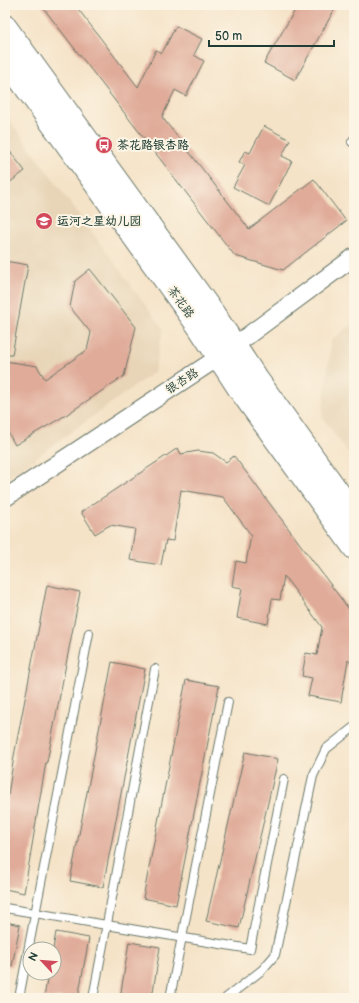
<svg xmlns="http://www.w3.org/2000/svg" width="359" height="1003" font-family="'Balsamiq Sans','LXGW WenKai TC',sans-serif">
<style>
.built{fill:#e8d5b7}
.building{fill:#e0ab99}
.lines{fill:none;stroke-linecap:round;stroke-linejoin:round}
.lane-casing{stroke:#6a7768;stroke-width:10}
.street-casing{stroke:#6a7768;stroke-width:19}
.secondary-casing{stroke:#6a7768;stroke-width:24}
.lane{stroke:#fff;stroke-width:8}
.street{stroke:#fff;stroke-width:17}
.secondary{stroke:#fff;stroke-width:22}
.labels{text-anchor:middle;stroke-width:4;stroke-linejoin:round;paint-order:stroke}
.poi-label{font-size:12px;font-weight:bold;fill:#1f3d34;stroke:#fcf5e5;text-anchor:start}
.street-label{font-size:12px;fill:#1f3d34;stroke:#fcf5e5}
</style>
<rect width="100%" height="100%" fill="#fcf5e5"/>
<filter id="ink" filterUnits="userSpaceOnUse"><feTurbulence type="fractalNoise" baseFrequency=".025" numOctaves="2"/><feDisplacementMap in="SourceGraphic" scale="8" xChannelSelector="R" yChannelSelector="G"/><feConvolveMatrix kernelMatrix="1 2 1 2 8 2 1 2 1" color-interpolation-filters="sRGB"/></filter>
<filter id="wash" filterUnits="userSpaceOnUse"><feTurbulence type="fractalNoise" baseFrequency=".012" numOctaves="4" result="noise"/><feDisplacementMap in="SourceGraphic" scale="16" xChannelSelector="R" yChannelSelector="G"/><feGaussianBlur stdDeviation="0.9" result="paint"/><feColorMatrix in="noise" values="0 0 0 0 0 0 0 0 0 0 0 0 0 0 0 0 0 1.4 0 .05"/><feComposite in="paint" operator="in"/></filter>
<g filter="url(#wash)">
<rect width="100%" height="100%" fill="#f5e3c8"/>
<g class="built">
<polygon points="5,114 163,329 154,372 5,480"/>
<polygon points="354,323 354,461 322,417 331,341"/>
</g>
<g id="blocks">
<g class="building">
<polygon points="41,5 75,5 138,87 156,50 162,53 176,26 202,39 194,55 204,61 186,96 175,90 162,117 249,229 314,179 346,221 283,270 235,256"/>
<polygon points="298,5 337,5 295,80 264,63"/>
<polygon points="264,126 290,140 282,156 292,161 269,206 233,187 245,165 239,162 245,151 250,153"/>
<polygon points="5,145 25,171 5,186"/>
<polygon points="5,261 28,265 12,355 5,355"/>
<polygon points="90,269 136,327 124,376 66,415 15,445 5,427 5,361 37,366 45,379 87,350 91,333 70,307 75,281"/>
<polygon points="178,448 181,454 198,451 213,453 226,462 234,456 354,616 354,667 348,660 341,702 308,696 312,678 302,676 306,653 317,655 322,627 284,576 280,600 272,599 268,624 237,618 242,588 232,586 236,561 246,563 251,535 223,497 181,490 173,541 166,540 161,565 130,560 135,529 110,525 95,534 81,512"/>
<polygon points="47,585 80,592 47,762 46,762 24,893 5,889 5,815 14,756"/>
<polygon points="112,662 145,669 103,887 70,881"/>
<polygon points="186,680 219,686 176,905 143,898"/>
<polygon points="245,752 278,759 239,928 206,921"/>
<polygon points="5,922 20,925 12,966 5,966"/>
<polygon points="56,932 89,938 78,998 44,998 48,973 54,973 54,949 53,949"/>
<polygon points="129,942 160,947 152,998 120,998"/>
</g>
</g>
</g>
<g filter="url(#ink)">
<use href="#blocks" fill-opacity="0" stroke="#6a7768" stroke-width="1"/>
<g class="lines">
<g class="lane-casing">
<g id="lane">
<polyline points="352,142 354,139"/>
<polyline points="5,908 250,949 284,779"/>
<polyline points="19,998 89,633"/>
<polyline points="93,998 155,669"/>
<polyline points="170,998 228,702"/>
<polyline points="226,998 262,970 275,955 313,776 326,749 354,727"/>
</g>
</g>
<g class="street-casing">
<polyline id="street" points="5,498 219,357 354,257"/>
</g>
<g class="secondary-casing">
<g id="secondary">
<polyline points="5,26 214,314 255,376 354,514"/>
<polyline points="5,59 198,326 239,389 354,548"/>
</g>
</g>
<use href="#lane" class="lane"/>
<use href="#street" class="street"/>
<use href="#secondary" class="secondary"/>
</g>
</g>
<defs>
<g id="bus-disc" transform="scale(0.9)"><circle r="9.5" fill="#d1495b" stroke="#fcf5e5"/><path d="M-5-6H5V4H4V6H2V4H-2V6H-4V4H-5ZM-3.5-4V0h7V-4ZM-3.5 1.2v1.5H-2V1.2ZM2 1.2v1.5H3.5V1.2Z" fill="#fff"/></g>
<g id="school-disc" transform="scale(0.9)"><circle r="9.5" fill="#d1495b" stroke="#fcf5e5"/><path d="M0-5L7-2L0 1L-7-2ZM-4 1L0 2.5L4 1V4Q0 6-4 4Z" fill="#fff"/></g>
</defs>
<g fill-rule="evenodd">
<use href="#bus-disc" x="104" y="145"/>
<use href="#school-disc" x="44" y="221"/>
</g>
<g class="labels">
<g class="poi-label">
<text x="117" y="149">茶花路银杏路</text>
<text x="57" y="225">运河之星幼儿园</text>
</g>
<g class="street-label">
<text transform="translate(181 302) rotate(54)" y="4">茶花路</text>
<text transform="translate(182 381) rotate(-33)" y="4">银杏路</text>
</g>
</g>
<rect width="359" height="1003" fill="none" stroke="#fcf5e5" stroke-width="20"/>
<g transform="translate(42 961) rotate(296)"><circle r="19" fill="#fcf5e5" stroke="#a4ab9e"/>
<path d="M0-3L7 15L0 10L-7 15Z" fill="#d1495b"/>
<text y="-6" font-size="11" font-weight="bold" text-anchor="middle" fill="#1f3d34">N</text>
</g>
<path d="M209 40v6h125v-6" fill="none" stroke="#1f3d34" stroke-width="2"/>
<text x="215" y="40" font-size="12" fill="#1f3d34" stroke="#fcf5e5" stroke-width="3" paint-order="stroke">50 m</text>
</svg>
